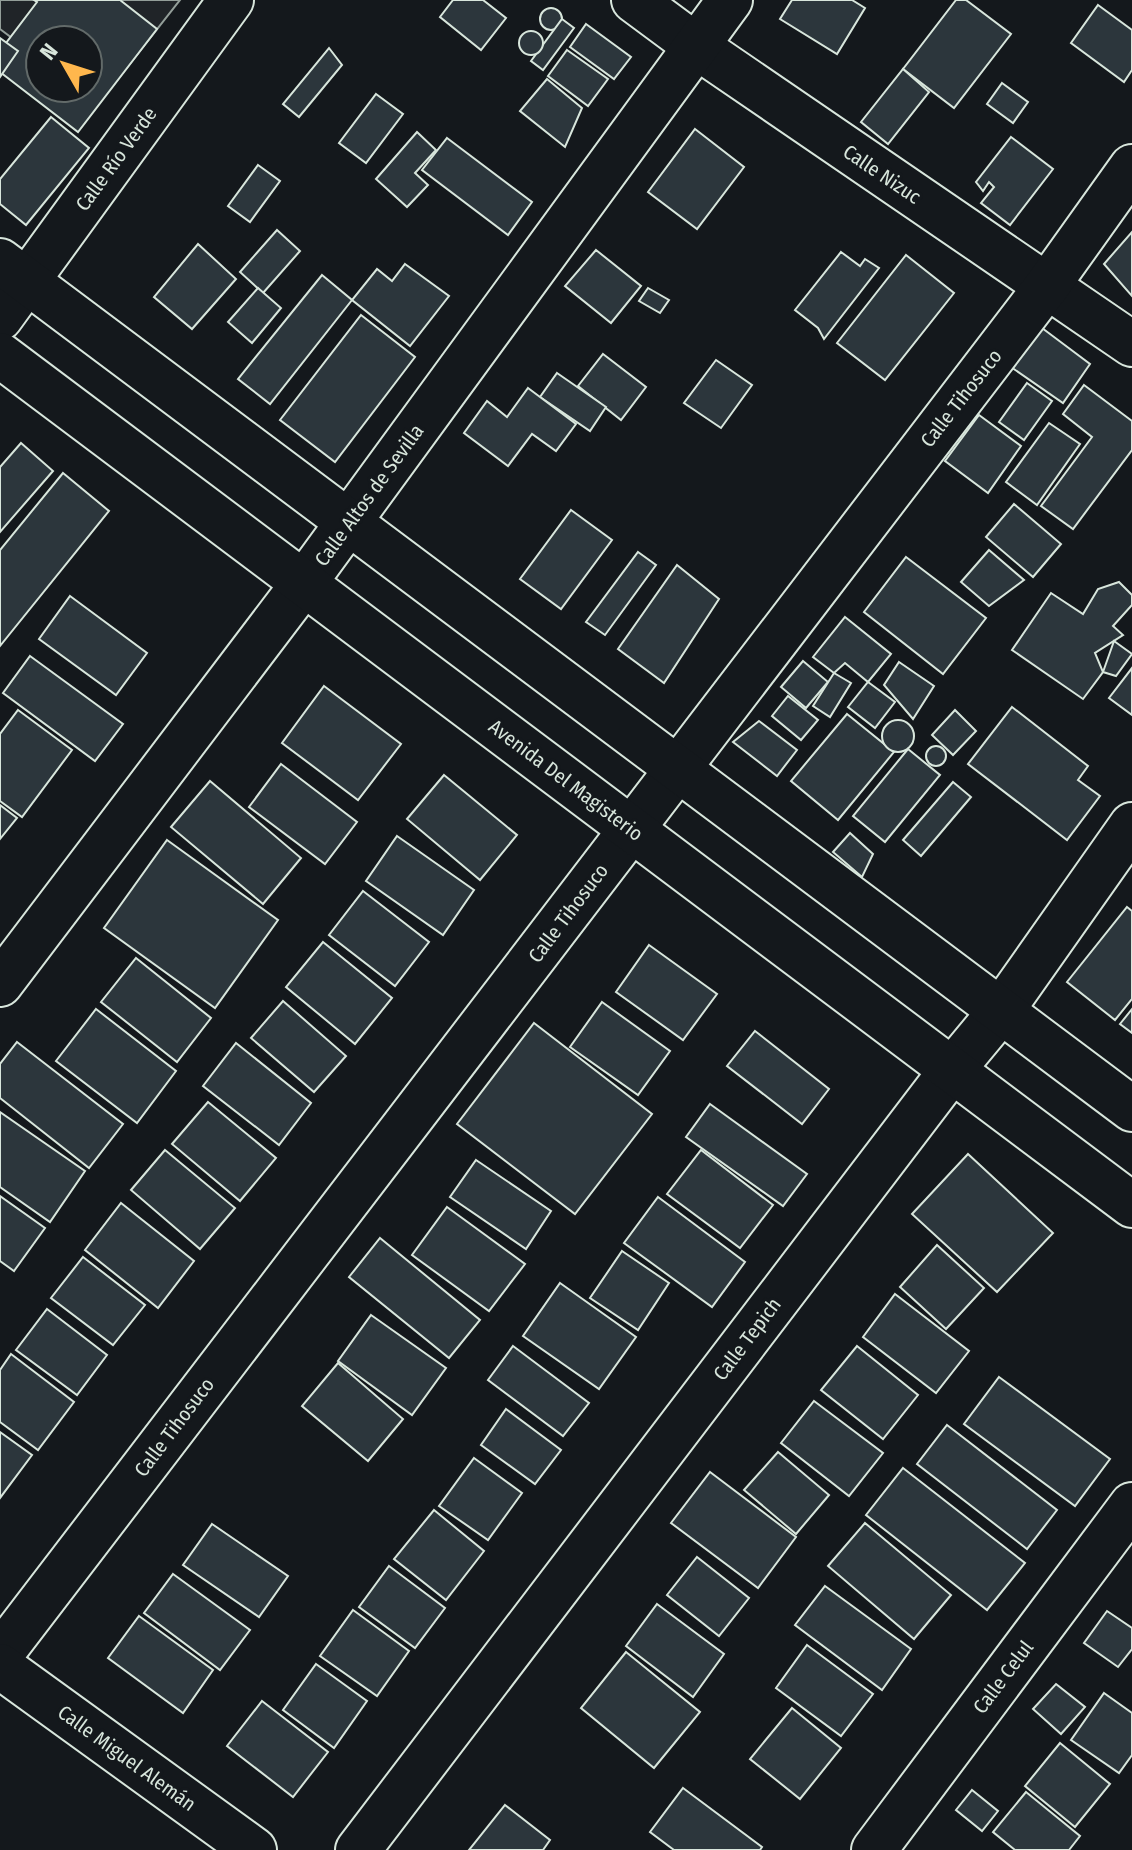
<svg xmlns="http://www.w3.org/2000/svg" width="1132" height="1850" font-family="'Fira Sans Condensed',sans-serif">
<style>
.green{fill:#202428;stroke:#939e99;stroke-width:2}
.building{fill:#2c363c;stroke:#d8e6dc;stroke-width:2;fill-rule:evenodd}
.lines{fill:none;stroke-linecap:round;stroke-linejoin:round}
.street-casing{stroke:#d8e6dc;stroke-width:48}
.secondary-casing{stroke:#d8e6dc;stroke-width:48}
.street{stroke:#14181c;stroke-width:44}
.secondary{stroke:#14181c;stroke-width:44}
.labels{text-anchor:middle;stroke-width:6;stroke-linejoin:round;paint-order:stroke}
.street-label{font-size:20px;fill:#d8e6dc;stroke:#14181c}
</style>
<rect width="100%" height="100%" fill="#14181c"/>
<polygon class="green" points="0,0 180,0 99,103 88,88 88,40 40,40 40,59 0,29"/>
<g class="building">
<path d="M34 0H120L157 29 78 132 0 72V51L37 2ZM40 40H88V88H40Z"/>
<polygon points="453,0 483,0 506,18 481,50 440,17"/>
<polygon points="792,0 852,0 865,8 837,54 780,19"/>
<polygon points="956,0 966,0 1011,34 954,108 903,69"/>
<polygon points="1098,5 1132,30 1132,70 1124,82 1071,43"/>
<circle cx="551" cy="19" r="11"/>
<polygon points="562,19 574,28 543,70 531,61"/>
<polygon points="586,24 631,57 614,79 570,47"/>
<circle cx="531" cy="43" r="12"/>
<polygon points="0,38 18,51 0,77"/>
<polygon points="329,48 342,65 299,117 283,104"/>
<polygon points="567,50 608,79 588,106 548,76"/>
<polygon points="903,69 929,92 888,144 861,122"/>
<polygon points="547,79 582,108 565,147 520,111"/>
<polygon points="1002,83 1028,102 1013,123 987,104"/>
<polygon points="376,94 403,114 366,163 339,143"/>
<polygon points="51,117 89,148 26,225 0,204 0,179"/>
<polygon points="695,129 744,167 697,229 648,192"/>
<polygon points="417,132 436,150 415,173 428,185 407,207 376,179"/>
<polygon points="1011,137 1053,169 1010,225 981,203 994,187 989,182 983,191 976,182"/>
<polygon points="447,138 532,202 508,235 422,170"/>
<polygon points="258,165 280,181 250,222 228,206"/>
<polygon points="277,230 300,251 263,293 240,272"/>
<polygon points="1132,232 1132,296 1104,264"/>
<polygon points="198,244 236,279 192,329 154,297"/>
<polygon points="596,250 641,286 611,323 565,286"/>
<polygon points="841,252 860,266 865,259 879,268 824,339 818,328 795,310"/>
<polygon points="906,255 954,293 885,380 837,343"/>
<polygon points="405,264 449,296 410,346 352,300 377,269 392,281"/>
<polygon points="322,275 352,300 270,404 238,379"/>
<polygon points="258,288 281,308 252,343 228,322"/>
<polygon points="648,288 669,300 660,313 639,301"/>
<polygon points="361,315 415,357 335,462 280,420"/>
<polygon points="1034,322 1090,364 1063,403 1008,365"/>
<polygon points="603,354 646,387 621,420 578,386"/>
<polygon points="716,360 752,385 721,428 684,403"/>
<polygon points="557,373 606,407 590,431 540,397"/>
<polygon points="1027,383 1052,401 1024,440 999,422"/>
<polygon points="1084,385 1132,421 1132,450 1073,529 1041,506 1092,437 1063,414"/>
<polygon points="528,388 576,424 556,451 532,434 508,466 464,433 487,401 507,417"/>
<polygon points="979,415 1021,446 988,493 945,461"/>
<polygon points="1049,423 1080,444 1037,505 1006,482"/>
<polygon points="21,443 53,471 0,532 0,467"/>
<polygon points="63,473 109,511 0,646 0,550"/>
<polygon points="1014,504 1061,544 1033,577 986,537"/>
<polygon points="571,510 612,540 561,609 520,579"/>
<polygon points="989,550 1024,580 989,606 961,582"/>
<polygon points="638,552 656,565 605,635 586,622"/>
<polygon points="906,557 986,618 943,674 864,612"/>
<polygon points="677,565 719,599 664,683 618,649"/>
<polygon points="1119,582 1132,595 1132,605 1113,626 1123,635 1095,653 1103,672 1083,699 1012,650 1051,593 1083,614 1098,589"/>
<polygon points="70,596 147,653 116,695 39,639"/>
<polygon points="845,617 891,654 868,682 845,663 834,673 813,657"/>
<polygon points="1114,641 1132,654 1116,676 1103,672"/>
<polygon points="30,656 123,724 95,761 3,693"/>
<polygon points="803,661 828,682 806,708 781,687"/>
<polygon points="899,662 934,686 913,719 884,685"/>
<polygon points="1132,668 1132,715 1109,698"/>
<polygon points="834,673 851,683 830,717 813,706"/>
<polygon points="868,682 895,702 875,728 848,707"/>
<polygon points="324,686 401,744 358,800 282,743"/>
<polygon points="788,696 818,720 801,740 772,716"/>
<polygon points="1012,707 1088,766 1078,780 1100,796 1067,840 968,764"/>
<polygon points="18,710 72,750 22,817 0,801 0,734"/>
<polygon points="955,710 976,731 953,755 932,735"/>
<polygon points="847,714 894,752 838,820 791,781"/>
<circle cx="898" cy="736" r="16"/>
<polygon points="759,721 797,750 777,776 733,742"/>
<circle cx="936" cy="756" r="10"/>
<polygon points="908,749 940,775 885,842 853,816"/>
<polygon points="281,764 357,822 325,864 249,807"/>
<polygon points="444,775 517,835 480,880 407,819"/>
<polygon points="210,781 301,858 263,904 171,827"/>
<polygon points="953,782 971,797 921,856 903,840"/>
<polygon points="0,805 17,818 0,839"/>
<polygon points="850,833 873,854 862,877 833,852"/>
<polygon points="397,836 474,890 443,935 366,881"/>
<polygon points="167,840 278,920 215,1008 104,928"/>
<polygon points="363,891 429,942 395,986 329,935"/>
<polygon points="1127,907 1132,911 1132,999 1115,1020 1067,982"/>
<polygon points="323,942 392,998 355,1044 286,987"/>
<polygon points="649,945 717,994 683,1040 616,992"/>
<polygon points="136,958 211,1018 177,1062 101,1002"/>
<polygon points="283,1001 346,1056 314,1092 251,1038"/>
<polygon points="602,1002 670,1051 638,1095 570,1047"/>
<polygon points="96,1009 176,1071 137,1123 56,1061"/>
<polygon points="1132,1009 1132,1033 1120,1024"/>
<polygon points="534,1023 652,1114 575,1214 457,1124"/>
<polygon points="755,1031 829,1089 802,1124 727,1066"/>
<polygon points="17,1042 123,1124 89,1168 0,1098 0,1064"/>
<polygon points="236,1043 311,1103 279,1145 203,1086"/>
<polygon points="208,1102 276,1158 240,1201 172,1144"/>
<polygon points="710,1104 807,1174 783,1206 686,1137"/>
<polygon points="0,1112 85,1171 50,1222 0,1187"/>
<polygon points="165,1150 235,1208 200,1249 131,1190"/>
<polygon points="701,1150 773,1205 740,1248 667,1194"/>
<polygon points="968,1154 1053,1233 997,1292 912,1214"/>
<polygon points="476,1160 551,1211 526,1249 450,1197"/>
<polygon points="0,1196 45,1228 14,1271 0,1261"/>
<polygon points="658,1197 745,1262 712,1307 624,1243"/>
<polygon points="121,1203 194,1261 158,1308 85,1250"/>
<polygon points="447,1207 525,1264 489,1311 412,1255"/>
<polygon points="380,1238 480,1320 449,1358 349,1277"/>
<polygon points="937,1245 984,1288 946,1329 900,1287"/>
<polygon points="622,1251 669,1283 638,1330 590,1298"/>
<polygon points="83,1257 145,1305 113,1345 51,1298"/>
<polygon points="560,1283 636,1337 599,1389 523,1336"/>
<polygon points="895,1294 969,1351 936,1393 863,1337"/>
<polygon points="47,1309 107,1355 77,1395 16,1350"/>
<polygon points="371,1315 446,1368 412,1415 338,1361"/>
<polygon points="513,1346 589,1403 563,1436 488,1380"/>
<polygon points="857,1346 918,1395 883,1439 821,1390"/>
<polygon points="11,1354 74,1402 38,1450 0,1422 0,1370"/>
<polygon points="338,1363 403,1419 368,1461 302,1406"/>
<polygon points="999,1377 1110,1459 1075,1506 964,1424"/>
<polygon points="814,1401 883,1453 849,1496 781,1443"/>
<polygon points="506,1409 561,1450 535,1484 481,1445"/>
<polygon points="947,1425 1057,1510 1027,1549 917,1464"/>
<polygon points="0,1432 32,1455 0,1498"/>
<polygon points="778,1452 829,1495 796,1534 744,1490"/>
<polygon points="474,1458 522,1493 488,1540 439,1506"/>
<polygon points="903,1468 1025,1563 987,1610 866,1515"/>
<polygon points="710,1472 796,1537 758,1588 671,1523"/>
<polygon points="434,1510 484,1551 446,1600 394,1559"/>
<polygon points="865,1523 951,1595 914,1639 828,1566"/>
<polygon points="212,1524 288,1576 259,1617 183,1565"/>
<polygon points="697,1557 749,1598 719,1636 667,1595"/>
<polygon points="389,1566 445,1608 415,1648 359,1607"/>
<polygon points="173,1574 250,1630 220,1670 144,1613"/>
<polygon points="825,1586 911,1649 882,1690 795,1625"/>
<polygon points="657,1604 724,1654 693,1697 626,1646"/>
<polygon points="353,1610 409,1651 377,1696 320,1656"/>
<polygon points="1107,1611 1132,1628 1132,1649 1118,1667 1084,1643"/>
<polygon points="139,1616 213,1670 183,1713 108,1658"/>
<polygon points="807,1645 873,1694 841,1736 776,1688"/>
<polygon points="626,1652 700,1712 654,1768 581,1708"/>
<polygon points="316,1664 367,1701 334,1748 283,1710"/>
<polygon points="1056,1684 1085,1707 1061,1734 1033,1709"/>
<polygon points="1104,1693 1132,1713 1132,1755 1119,1773 1071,1740"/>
<polygon points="262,1701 328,1752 293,1797 227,1746"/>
<polygon points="792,1708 841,1748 800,1799 750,1759"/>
<polygon points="1060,1743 1110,1784 1075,1827 1025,1786"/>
<polygon points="683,1788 762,1847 760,1850 674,1850 650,1832"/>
<polygon points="972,1790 998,1811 982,1831 956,1810"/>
<polygon points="1026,1792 1080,1836 1069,1850 1015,1850 993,1832"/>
<polygon points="505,1805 550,1840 543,1850 469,1850"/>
</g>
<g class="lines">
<g class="street-casing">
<g id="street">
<polyline points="634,0 696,46 1132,344"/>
<polyline points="0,318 231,0"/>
<polyline points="0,984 304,583 730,0"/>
<polyline points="0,1655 1047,286 1132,167"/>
<polyline points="0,1666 254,1850"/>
<polyline points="358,1850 952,1070 1001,1011 1132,825"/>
<polyline points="874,1850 1132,1505"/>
</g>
</g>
<g class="secondary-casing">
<g id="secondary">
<polyline points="0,261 1132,1109"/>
<polyline points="0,355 1132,1205"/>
</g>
</g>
<use href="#street" class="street"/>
<use href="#secondary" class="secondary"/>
</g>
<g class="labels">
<g class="street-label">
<text transform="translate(116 159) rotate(-54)" y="7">Calle Río Verde</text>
<text transform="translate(882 174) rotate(34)" y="7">Calle Nizuc</text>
<text transform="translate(961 398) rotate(-52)" y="7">Calle Tihosuco</text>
<text transform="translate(369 495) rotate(-54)" y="7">Calle Altos de Sevilla</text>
<text transform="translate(566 780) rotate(37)" y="7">Avenida Del Magisterio</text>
<text transform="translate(568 913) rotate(-53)" y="7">Calle Tihosuco</text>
<text transform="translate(747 1339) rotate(-53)" y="7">Calle Tepich</text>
<text transform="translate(174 1427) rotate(-53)" y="7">Calle Tihosuco</text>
<text transform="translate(1003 1677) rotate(-53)" y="7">Calle Celul</text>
<text transform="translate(127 1758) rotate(36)" y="7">Calle Miguel Alemán</text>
</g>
</g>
<g transform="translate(64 64) rotate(309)"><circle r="38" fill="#14181c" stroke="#626a69" stroke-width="2"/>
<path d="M0-6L14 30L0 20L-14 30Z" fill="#ffb74d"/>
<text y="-12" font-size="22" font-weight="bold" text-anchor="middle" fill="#d8e6dc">N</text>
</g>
</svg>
